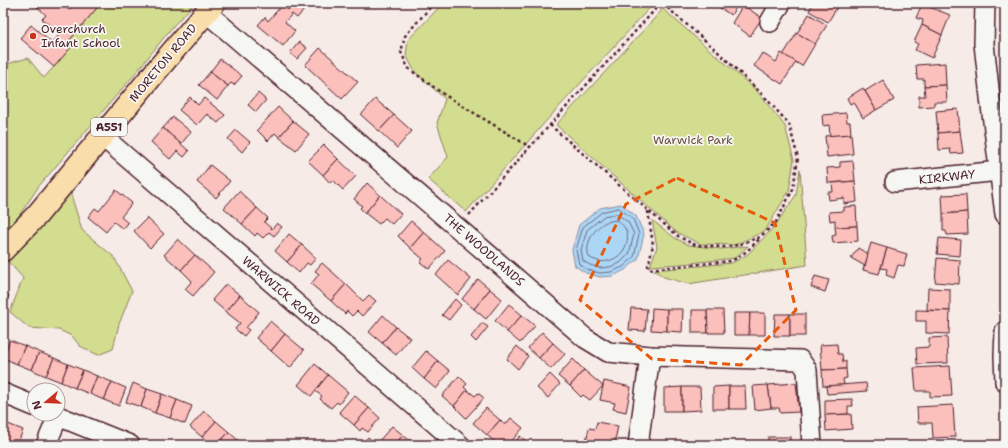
<svg xmlns="http://www.w3.org/2000/svg" width="1008" height="448" font-family="'Shantell Sans',sans-serif">
<style>
.green{fill:#d2dd90;stroke:#8e7e5e}
.water{fill:#abd6f6;stroke:#848da5}
.lines{fill:none;stroke-linecap:round;stroke-linejoin:round}
.shore{stroke:#71687c;stroke-width:1}
.building{fill:#fbbfbc;stroke:#4a1f2b}
.minor-casing{stroke:#4a1f2b;stroke-width:22}
.major-casing{stroke:#4a1f2b;stroke-width:25}
.path{stroke:#4a1f2b;stroke-width:2.5;stroke-dasharray:3 3;stroke-linecap:butt}
.minor{stroke:#f6f6f2;stroke-width:19}
.major{stroke:#f9deab;stroke-width:22}
.marked{fill:none;stroke:#e8590c;stroke-width:3;stroke-dasharray:8 5;stroke-linejoin:round}
.poi-dot{fill:#c8321e;stroke:#f6f6f2;stroke-width:1.5}
.labels{text-anchor:middle;stroke-width:3.5;stroke-linejoin:round;paint-order:stroke}
.shield{fill:#f6f6f2;stroke:#7e6067;stroke-width:1}
.shield-label{font-size:11px;font-weight:bold;fill:#4a1f2b}
.poi-label{font-size:12px;fill:#4a1f2b;stroke:#f6f6f2;text-anchor:start}
.street-label{font-size:12px;fill:#4a1f2b;stroke:#f6f6f2}
.park-label{font-size:12px;fill:#6c4e44;stroke:#f6f6f2}
</style>
<rect width="100%" height="100%" fill="#f7ebe7"/>
<filter id="ink" filterUnits="userSpaceOnUse"><feTurbulence type="fractalNoise" baseFrequency=".025" numOctaves="2"/><feDisplacementMap in="SourceGraphic" scale="8" xChannelSelector="R" yChannelSelector="G"/><feConvolveMatrix kernelMatrix="1 2 1 2 8 2 1 2 1" color-interpolation-filters="sRGB"/></filter>
<g filter="url(#ink)">
<g class="green">
<polygon points="101,3 195,3 174,25 134,75 39,186 6,235 3,237 3,65 28,58 44,78 73,45 69,41"/>
<polygon points="443,3 654,3 547,120 466,212 428,179 448,157 437,123 445,99 415,72 406,55 408,40"/>
<polygon points="663,9 757,91 785,126 794,160 789,191 765,231 735,245 700,244 676,232 556,125"/>
<polygon points="800,169 807,265 688,284 664,277 654,270 732,263 748,254 774,227 796,195"/>
<polygon points="68,185 82,230 114,257 132,291 119,324 113,349 98,355 80,346 72,336 59,330 29,328 10,312 23,278 4,257"/>
<polygon points="652,220 675,238 689,245 721,249 748,246 735,258 681,264 650,266 657,247"/>
</g>
<polygon class="water" points="621,204 636,216 644,234 638,259 625,270 613,276 600,277 586,273 575,266 572,250 579,225 600,208"/>
<g class="lines">
<g class="shore">
<polygon points="619,208 633,219 639,234 634,257 623,267 611,272 600,273 588,270 579,264 576,250 583,227 602,212"/>
<polygon points="617,214 628,222 634,234 629,254 620,263 610,267 600,268 590,265 583,261 581,250 587,230 604,216"/>
<path d="M616 220C644 235 616 275 589 257 584 244 594 228 606 222 609 221 613 221 616 220Z"/>
</g>
</g>
<g class="building">
<polygon points="33,3 60,3 69,10 75,3 101,3 69,41 73,45 54,67 20,38 31,25 52,43 60,34 42,19 46,15"/>
<polygon points="294,3 296,3 304,10 297,18 292,14 285,22 295,31 283,46 258,25 265,17 268,21 282,5 288,10"/>
<polygon points="723,3 739,3 731,15 720,8"/>
<polygon points="813,3 838,3 839,4 828,22 809,11"/>
<polygon points="922,4 950,15 942,35 922,25 923,20 916,18"/>
<polygon points="743,5 762,18 750,36 732,23"/>
<polygon points="809,14 827,25 815,44 797,33"/>
<polygon points="922,25 942,35 932,58 915,50 918,44 914,42"/>
<polygon points="797,33 815,44 802,66 783,55"/>
<polygon points="299,42 307,48 297,59 290,53"/>
<polygon points="320,48 358,82 342,99 305,65"/>
<polygon points="762,53 776,62 781,53 796,62 782,84 754,66"/>
<polygon points="220,59 242,76 234,85 231,83 228,86 210,72"/>
<polygon points="945,63 946,85 924,86 924,79 917,79 916,65"/>
<polygon points="210,72 228,86 217,100 199,85"/>
<polygon points="883,80 894,100 876,110 865,91"/>
<polygon points="946,85 947,102 934,102 934,106 919,107 919,96 925,96 924,86"/>
<polygon points="863,88 876,110 863,118 854,102 850,104 847,98"/>
<polygon points="258,93 266,100 256,112 248,105"/>
<polygon points="190,97 198,105 204,98 225,115 218,123 207,114 197,125 179,110"/>
<polygon points="375,99 394,115 379,131 361,115"/>
<polygon points="278,107 293,121 279,137 275,133 268,141 257,130"/>
<polygon points="958,109 960,131 938,133 936,111"/>
<polygon points="846,113 847,122 850,122 851,134 830,136 829,125 823,126 822,115"/>
<polygon points="394,115 412,131 397,148 379,131"/>
<polygon points="173,117 191,132 181,144 163,128"/>
<polygon points="293,121 309,134 296,150 279,137"/>
<polygon points="163,128 189,151 184,157 177,151 170,159 151,142"/>
<polygon points="236,130 250,142 242,152 228,139"/>
<polygon points="960,131 963,153 951,154 950,149 939,150 938,133"/>
<polygon points="851,134 853,154 827,157 825,136"/>
<polygon points="324,145 338,159 323,175 308,161"/>
<polygon points="338,159 356,176 343,190 333,180 330,183 323,175"/>
<polygon points="853,161 855,181 828,183 827,168 840,167 840,162"/>
<polygon points="210,165 230,181 216,198 197,182"/>
<polygon points="855,181 857,202 844,204 844,198 829,200 828,192 833,192 832,183"/>
<polygon points="367,183 380,195 365,213 360,208 362,206 354,199"/>
<polygon points="116,190 132,203 121,217 128,223 123,229 114,222 106,232 88,217 95,208 99,211"/>
<polygon points="239,191 257,208 242,224 224,208"/>
<polygon points="966,194 967,212 943,214 942,195"/>
<polygon points="380,195 401,214 392,224 385,218 379,224 365,213"/>
<polygon points="856,206 857,226 835,227 835,220 830,221 829,212 844,211 844,207"/>
<polygon points="257,208 268,218 264,222 272,229 277,223 282,227 274,236 269,232 263,238 257,233 255,236 242,224"/>
<polygon points="967,212 968,234 947,235 946,231 943,231 943,214"/>
<polygon points="147,218 164,234 150,248 134,231"/>
<polygon points="411,221 424,232 410,248 398,236"/>
<polygon points="857,226 858,241 833,243 832,236 836,235 835,227"/>
<polygon points="424,232 445,251 429,269 420,262 423,259 410,248"/>
<polygon points="289,234 302,245 287,262 275,251"/>
<polygon points="939,238 961,240 960,256 937,254"/>
<polygon points="178,239 195,255 181,270 164,255"/>
<polygon points="871,243 887,248 879,274 863,270"/>
<polygon points="302,245 316,258 310,265 307,263 299,273 287,262"/>
<polygon points="858,248 868,254 865,266 851,258"/>
<polygon points="887,248 907,254 904,266 898,265 894,278 886,275 887,269 881,268"/>
<polygon points="195,255 214,272 193,296 185,289 192,281 181,270"/>
<polygon points="937,258 960,260 959,284 935,282"/>
<polygon points="448,260 471,279 458,295 436,275"/>
<polygon points="322,263 346,284 331,301 311,284 319,274 315,271"/>
<polygon points="815,276 829,280 825,292 811,287"/>
<polygon points="478,279 490,289 474,309 462,299"/>
<polygon points="226,284 240,295 226,312 212,300"/>
<polygon points="346,284 363,301 369,295 376,301 362,316 357,311 352,316 347,311 345,314 331,301"/>
<polygon points="928,288 950,289 950,311 927,310"/>
<polygon points="490,289 502,299 486,319 474,309"/>
<polygon points="3,293 9,295 3,310"/>
<polygon points="240,295 259,312 246,328 249,330 244,336 235,329 240,323 226,312"/>
<polygon points="455,299 461,305 449,320 442,315"/>
<polygon points="509,304 522,315 507,332 495,321"/>
<polygon points="631,308 647,309 645,331 629,330"/>
<polygon points="652,308 667,309 667,331 651,330"/>
<polygon points="667,309 683,309 682,332 667,331"/>
<polygon points="692,310 707,310 708,333 692,333"/>
<polygon points="707,310 723,310 724,333 708,333"/>
<polygon points="916,310 950,311 949,334 926,333 926,321 916,321"/>
<polygon points="734,313 750,313 749,335 734,335"/>
<polygon points="750,313 765,313 765,335 749,335"/>
<polygon points="775,314 790,314 790,336 774,336"/>
<rect x="790" y="314" width="15" height="22"/>
<polygon points="383,315 396,327 382,343 369,332"/>
<polygon points="522,315 535,326 520,343 507,332"/>
<polygon points="270,321 285,334 271,351 256,338"/>
<polygon points="482,323 488,327 476,342 471,337"/>
<polygon points="396,327 410,338 396,355 382,343"/>
<polygon points="542,332 553,343 539,358 528,348"/>
<polygon points="285,334 304,350 290,368 271,351"/>
<polygon points="947,337 948,363 917,364 916,348 929,347 929,338"/>
<polygon points="10,340 25,346 17,364 3,358"/>
<polygon points="553,343 565,354 551,369 539,358"/>
<polygon points="837,344 838,354 842,354 843,362 846,361 846,369 822,370 820,345"/>
<polygon points="25,346 39,352 32,370 17,364"/>
<polygon points="517,346 528,356 518,369 507,359"/>
<polygon points="426,351 438,361 424,379 412,368"/>
<polygon points="39,352 54,358 46,376 32,370"/>
<polygon points="54,358 68,364 61,382 46,376"/>
<polygon points="573,359 584,370 570,386 558,376"/>
<polygon points="438,361 450,371 436,389 424,379"/>
<polygon points="68,364 83,370 75,388 61,382"/>
<polygon points="315,364 328,375 311,396 298,385"/>
<polygon points="950,366 952,396 930,397 930,391 916,391 914,368"/>
<polygon points="846,369 847,378 843,379 844,385 823,386 822,370"/>
<polygon points="83,370 97,376 90,394 75,388"/>
<polygon points="584,370 603,386 590,400 583,395 581,397 570,386"/>
<polygon points="550,374 560,384 548,398 537,388"/>
<polygon points="328,375 348,392 339,404 337,402 331,408 320,399 322,396 315,391"/>
<polygon points="97,376 112,382 104,400 90,394"/>
<polygon points="459,376 467,384 464,387 467,390 454,406 442,396"/>
<polygon points="604,381 631,387 626,412 613,409 615,403 600,400"/>
<polygon points="112,382 126,388 119,406 104,400"/>
<polygon points="133,383 147,389 141,407 126,402"/>
<polygon points="796,383 799,412 780,413 779,408 771,408 768,385"/>
<polygon points="866,383 867,391 827,394 826,386"/>
<polygon points="768,385 771,408 755,410 753,386"/>
<polygon points="729,386 729,409 713,409 713,387"/>
<polygon points="729,386 745,386 746,409 729,409"/>
<polygon points="682,387 682,411 664,411 664,388"/>
<polygon points="682,387 700,387 701,410 682,411"/>
<polygon points="147,389 162,394 155,413 141,407"/>
<polygon points="467,390 475,396 478,393 484,398 466,418 454,406"/>
<polygon points="162,394 177,400 170,418 155,413"/>
<polygon points="354,395 369,408 354,425 339,412"/>
<polygon points="852,399 853,406 848,406 848,414 825,415 825,400"/>
<polygon points="177,400 192,406 185,424 170,418"/>
<polygon points="953,405 955,437 933,438 932,423 918,423 917,407"/>
<polygon points="369,408 380,418 368,432 362,428 360,431 354,425"/>
<polygon points="486,408 500,420 487,435 473,423"/>
<polygon points="204,411 216,421 202,437 190,427"/>
<polygon points="851,414 852,429 826,431 825,415"/>
<polygon points="511,418 523,428 508,445 498,445 487,435 500,420 505,425"/>
<polygon points="216,421 229,432 217,445 211,445 202,437"/>
<polygon points="597,422 618,426 614,445 600,445 600,444 586,441 589,428 595,429"/>
<polygon points="8,424 23,430 17,445 7,445 3,443 3,436"/>
<polygon points="392,426 403,435 395,445 382,445 378,442"/>
<polygon points="229,432 241,443 239,445 217,445"/>
<polygon points="403,435 415,445 395,445"/>
<polygon points="520,436 531,445 513,445"/>
<polygon points="368,437 377,445 361,445"/>
<rect x="768" y="437" width="22" height="8"/>
<polygon points="847,441 847,445 828,445 827,442"/>
</g>
<g class="lines">
<g class="minor-casing">
<g id="minor">
<polyline points="985,3 984,44 991,106 1005,214"/>
<path d="M206 12C332 121 459 228 585 338L608 352 650 356 800 360 807 370 812 445"/>
<polyline points="770,22 781,3"/>
<polyline points="102,136 460,445"/>
<polyline points="895,182 999,171"/>
<polyline points="1005,331 1004,356 1005,382"/>
<polyline points="3,393 34,406"/>
<polyline points="53,414 130,445"/>
<polyline points="46,445 58,416"/>
<polyline points="638,445 650,356"/>
</g>
</g>
<g class="major-casing">
<polyline id="major" points="3,250 37,215 156,71 214,3"/>
</g>
<g class="path">
<polyline points="434,3 405,36 401,52 408,68 443,94 530,147"/>
<polyline points="550,125 651,213 678,236 691,243 696,245 724,247 738,245 760,237 776,222 793,189 798,158 789,124 763,95 716,50 662,3"/>
<path d="M648 211 653 245 648 266 649 269 731 261C743 255 751 248 760 238"/>
<polyline points="469,215 530,147 661,3"/>
</g>
<use href="#minor" class="minor"/>
<use href="#major" class="major"/>
</g>
</g>
<path class="marked" d="M677 178 775 223 796 310 741 365 652 359 580 300 626 204Z"/>
<circle class="poi-dot" cx="33" cy="36" r="4"/>
<g class="labels">
<rect class="shield" x="91" y="118" width="36" height="18" rx="3"/>
<g class="shield-label">
<text x="109" y="131">A551</text>
</g>
<g class="poi-label">
<text x="41" y="33">Overchurch<tspan x="41" dy="14">Infant School</tspan></text>
</g>
<g class="street-label">
<text transform="translate(163 63) rotate(-50)" y="4">MORETON ROAD</text>
<text transform="translate(947 177) rotate(-6)" y="4">KIRKWAY</text>
<text transform="translate(484 250) rotate(41)" y="4">THE WOODLANDS</text>
<text transform="translate(281 291) rotate(41)" y="4">WARWICK ROAD</text>
</g>
<g class="park-label">
<text x="693" y="144">Warwick Park</text>
</g>
</g>
<rect width="1008" height="448" fill="none" stroke="#f6f6f2" stroke-width="16"/>
<rect x="8" y="8" width="992" height="432" fill="none" stroke="#4a1f2b" stroke-width="1.5" filter="url(#ink)"/>
<g transform="translate(46 402) rotate(251)"><circle r="19" fill="#f6f6f2" stroke="#b1a0a2"/>
<path d="M0-3L7 15L0 10L-7 15Z" fill="#c8321e"/>
<text y="-6" font-size="11" font-weight="bold" text-anchor="middle" fill="#4a1f2b">N</text>
</g>
</svg>
